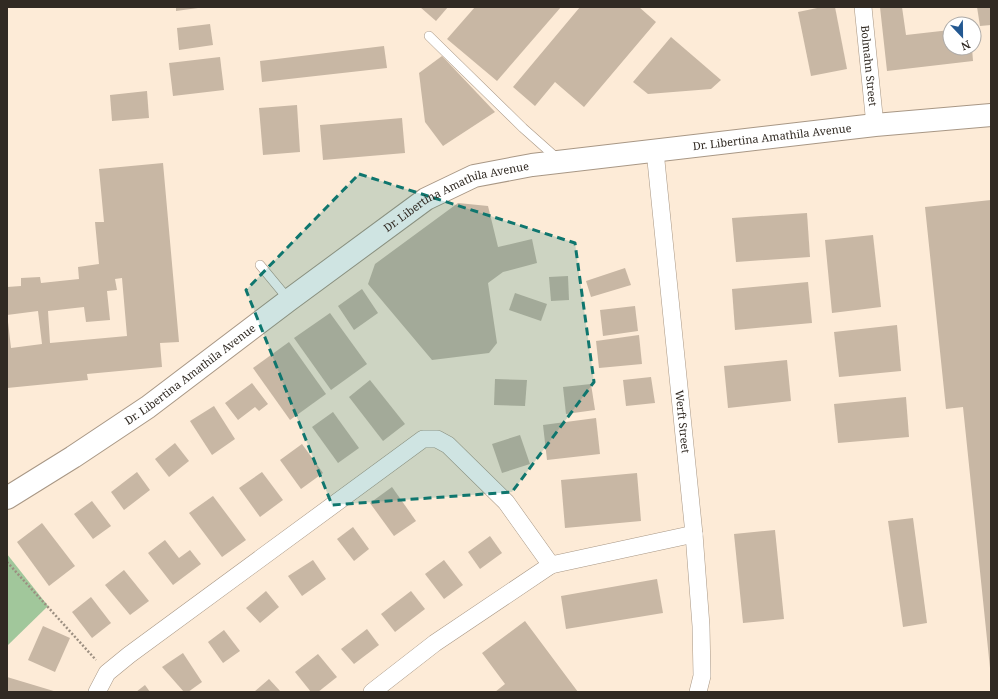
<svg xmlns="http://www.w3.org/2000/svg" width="998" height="699" font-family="'Noto Serif',serif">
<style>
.green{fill:#a1c79b}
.building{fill:#c8b7a4;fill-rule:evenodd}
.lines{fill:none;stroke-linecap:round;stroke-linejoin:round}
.service-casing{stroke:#a89785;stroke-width:10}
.minor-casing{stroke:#a89785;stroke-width:18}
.tertiary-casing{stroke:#a89785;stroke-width:24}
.path{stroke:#9c8f81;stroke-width:2.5;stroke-dasharray:2 2;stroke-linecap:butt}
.service{stroke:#fff;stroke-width:9}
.minor{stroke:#fff;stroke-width:17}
.tertiary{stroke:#fff;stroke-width:22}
.marked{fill:#0f766e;fill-opacity:0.2;stroke:#0f766e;stroke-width:3;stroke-dasharray:8 5;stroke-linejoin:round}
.labels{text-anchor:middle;stroke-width:3.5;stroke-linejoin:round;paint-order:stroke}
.street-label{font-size:11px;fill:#312a23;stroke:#fff}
</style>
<rect width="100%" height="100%" fill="#fdebd7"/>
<polygon class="green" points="7,554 48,606 7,646"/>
<g class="building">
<polygon points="176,7 198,7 198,8 176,11"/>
<polygon points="420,7 448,7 436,21"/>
<polygon points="475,7 561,7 497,81 447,39"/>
<polygon points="580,7 639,7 656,22 584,107 555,82 535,106 513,87"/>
<polygon points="822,7 835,7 847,69 811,76 798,12"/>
<polygon points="880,7 902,7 906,35 950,30 950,48 972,48 973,61 887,71"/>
<polygon points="977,7 991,7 991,25 980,26"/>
<polygon points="210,24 213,45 179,50 177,28"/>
<polygon points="671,37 721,80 711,89 648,94 633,82"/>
<polygon points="384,46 387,68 262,82 260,61"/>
<polygon points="442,56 495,112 443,146 425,122 419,73"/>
<polygon points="220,57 224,90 173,96 169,63"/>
<polygon points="147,91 149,118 112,121 110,95"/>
<polygon points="297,105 300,152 263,155 259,108"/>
<polygon points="402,118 405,153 323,160 320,125"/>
<path d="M163 163 179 342 160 343 162 367 87 374 88 380 7 388V322H8L11 348 42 344 38 311 7 315V287L21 286V278L40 277 41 283 79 279 78 267 99 264 95 222H104L99 169ZM122 278 127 336 50 343 48 311 84 307 86 322 110 320 107 291 117 290 115 279Z"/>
<polygon points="991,200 991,668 990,668 963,407 946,409 925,207"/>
<polygon points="458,203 488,206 498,247 532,239 537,263 503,272 488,283 497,343 489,353 432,360 368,284 375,264"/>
<polygon points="807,213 810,257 736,262 732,218"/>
<polygon points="873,235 881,307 832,313 825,240"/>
<polygon points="625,268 631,285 591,297 586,281"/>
<polygon points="568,276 569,300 551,301 549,277"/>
<polygon points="808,282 812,323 735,330 732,289"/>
<polygon points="362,289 378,313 354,330 338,306"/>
<polygon points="515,293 547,304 541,321 509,310"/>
<polygon points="635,306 638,331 603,336 600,310"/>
<polygon points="330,313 367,364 331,390 294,338"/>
<polygon points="897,325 901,371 839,377 834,332"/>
<polygon points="639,335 642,364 599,368 596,341"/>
<polygon points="289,342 326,394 290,420 253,368"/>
<polygon points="787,360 791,401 728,408 724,366"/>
<polygon points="651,377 655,403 626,406 623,380"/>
<polygon points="495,379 527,380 525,406 494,405"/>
<polygon points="370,380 405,424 383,441 349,397"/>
<polygon points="252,383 268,404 259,411 255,407 238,420 225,403"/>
<polygon points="591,384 595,410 566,414 563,387"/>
<polygon points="906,397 909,437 838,443 834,404"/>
<polygon points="214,406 235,439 212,455 190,421"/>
<polygon points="333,412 359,448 338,463 312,427"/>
<polygon points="596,418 600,454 547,460 543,425"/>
<polygon points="520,435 530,464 502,473 492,444"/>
<polygon points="175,443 189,461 169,477 155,459"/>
<polygon points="302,444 323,473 301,489 280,460"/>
<polygon points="137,472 150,490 124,510 111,492"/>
<polygon points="262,472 283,500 260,517 239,488"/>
<polygon points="637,473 641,521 565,528 561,480"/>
<polygon points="392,487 416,521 394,536 370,503"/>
<polygon points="213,496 246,540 222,557 189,513"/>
<polygon points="92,501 111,526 93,539 74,514"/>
<polygon points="913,518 927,623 903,627 888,521"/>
<polygon points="42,523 75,566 49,586 17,542"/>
<polygon points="353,527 369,549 354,561 337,539"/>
<polygon points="775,530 784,619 743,623 734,534"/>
<polygon points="490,536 502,553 480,569 468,552"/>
<polygon points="165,540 179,558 190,550 201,564 173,585 148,553"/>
<polygon points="313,560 326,579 302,596 288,576"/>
<polygon points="444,560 463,585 444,599 425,574"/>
<polygon points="124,570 149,601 130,615 105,585"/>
<polygon points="657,579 663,613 566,629 561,596"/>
<polygon points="266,591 279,607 260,623 246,608"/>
<polygon points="411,591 425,609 395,632 381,614"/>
<polygon points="91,597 111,623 92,638 72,612"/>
<polygon points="525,621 578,692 495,692 505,684 482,653"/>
<polygon points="43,626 70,638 55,672 28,660"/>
<polygon points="367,629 379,645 354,664 341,649"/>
<polygon points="224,630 240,651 223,663 208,642"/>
<polygon points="183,653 202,682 188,692 184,692 162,667"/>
<polygon points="318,654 337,677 318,692 311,692 295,672"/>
<polygon points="7,677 57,692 7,692"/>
<polygon points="269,679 281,692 254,692"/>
<polygon points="145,685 150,692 136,692"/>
</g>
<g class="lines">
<g class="service-casing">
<g id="service">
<polyline points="429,36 523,128 559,160"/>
<polyline points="260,265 289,300"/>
</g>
</g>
<g class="minor-casing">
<g id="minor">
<path id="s1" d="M863 7 875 125"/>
<path id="s2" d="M655 151 694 534 701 626 702 676 698 692"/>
<polyline points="97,692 107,673 129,655 423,439 437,439 448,445 506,502 551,565"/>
<polyline points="372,692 435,643 551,565 694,534"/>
</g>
</g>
<g class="tertiary-casing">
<g id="tertiary">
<path id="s3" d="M7 498 73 457 148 407 289 300 426 199 474 176 532 165 875 125 991 115"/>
</g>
</g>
<polyline class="path" points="7,562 96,660"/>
<use href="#service" class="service"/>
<use href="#minor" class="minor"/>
<use href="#tertiary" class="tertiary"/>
</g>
<path class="marked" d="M359 174 575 243 594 382 512 492 332 505 246 290Z"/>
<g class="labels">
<g class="street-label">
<text dy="4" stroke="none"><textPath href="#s1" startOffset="59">Bolmahn Street</textPath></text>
<text dy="4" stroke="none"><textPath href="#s3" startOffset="869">Dr. Libertina Amathila Avenue</textPath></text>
<text dy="4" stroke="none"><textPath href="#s3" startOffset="544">Dr. Libertina Amathila Avenue</textPath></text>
<text dy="4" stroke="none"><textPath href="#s3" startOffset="221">Dr. Libertina Amathila Avenue</textPath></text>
<text dy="4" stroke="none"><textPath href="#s2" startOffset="272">Werft Street</textPath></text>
</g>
</g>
<rect width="998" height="699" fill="none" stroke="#312a23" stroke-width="16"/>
<g transform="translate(962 36) rotate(158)"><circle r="19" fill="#ffffff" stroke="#adaaa7"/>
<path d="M0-3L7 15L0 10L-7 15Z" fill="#235891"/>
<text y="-6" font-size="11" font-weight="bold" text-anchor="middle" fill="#312a23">N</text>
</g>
</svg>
